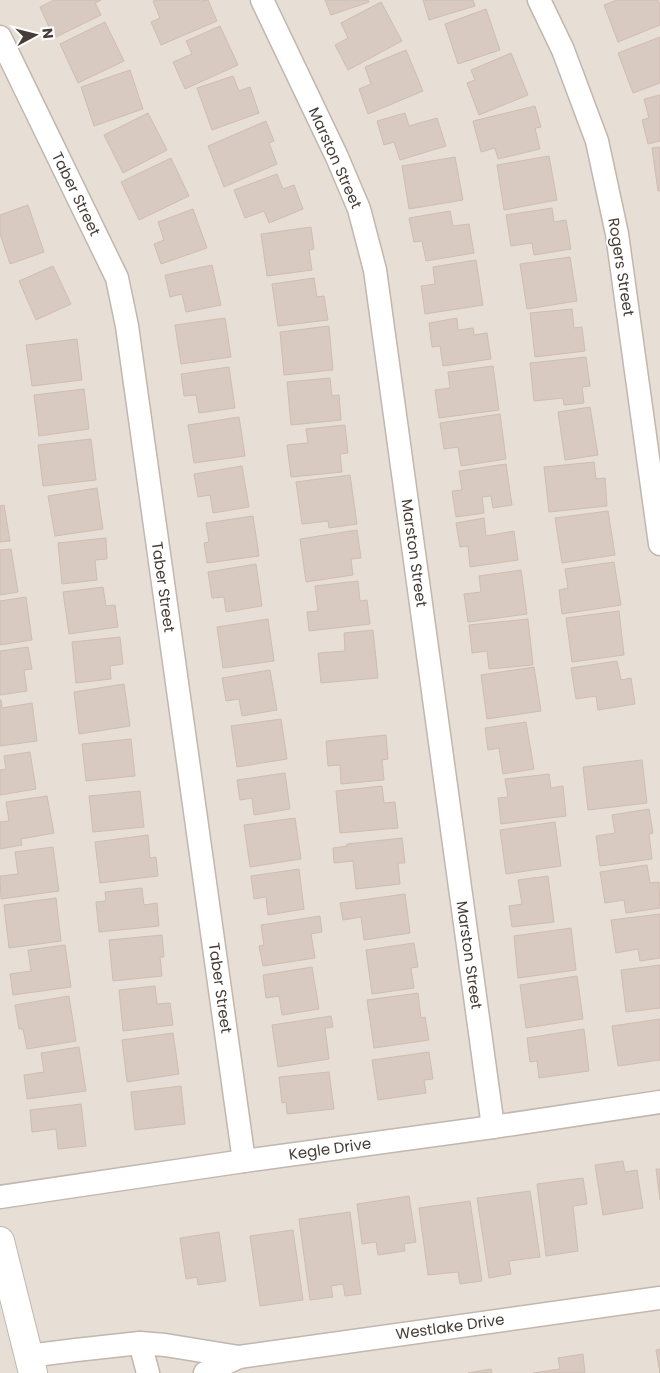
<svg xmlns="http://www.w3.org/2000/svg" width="660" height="1373" font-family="Poppins,sans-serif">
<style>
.residential{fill:#e7ded5}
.building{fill:#d8cac0;stroke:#cfbdb0}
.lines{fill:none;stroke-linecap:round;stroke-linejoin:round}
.minor-casing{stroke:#c2b6ad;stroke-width:25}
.tertiary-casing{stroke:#c2b6ad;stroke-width:30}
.minor{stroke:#fff;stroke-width:22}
.tertiary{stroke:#fff;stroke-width:28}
.labels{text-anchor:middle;stroke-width:4;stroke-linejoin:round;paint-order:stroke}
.street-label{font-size:15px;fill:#463d36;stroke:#fff}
</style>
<rect width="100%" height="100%" fill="#f3ede7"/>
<rect class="residential" x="0" y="0" width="660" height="1373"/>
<g class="building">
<polygon points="54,0 101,0 95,3 101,15 54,38 40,7"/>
<polygon points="156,0 199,0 200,1 208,0 217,21 161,45 151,22 160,18 153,1"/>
<polygon points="325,0 368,0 369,2 331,15"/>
<polygon points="423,0 473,0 475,6 429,20"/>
<polygon points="617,0 658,0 660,5 660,25 618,42 604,5"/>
<polygon points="381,2 402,41 348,70 335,45 348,38 341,23"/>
<polygon points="486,9 500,50 458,64 445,24"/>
<polygon points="105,22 124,61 78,83 60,44"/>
<polygon points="220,26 238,65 185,89 173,62 192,54 186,41"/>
<polygon points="660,37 660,83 633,93 618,53"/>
<polygon points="406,50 423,91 368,114 359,89 371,84 365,67"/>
<polygon points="511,53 528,95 479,115 467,83 475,80 471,70"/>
<polygon points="130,70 143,109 94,126 81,87"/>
<polygon points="233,76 239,91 250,87 259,113 212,130 197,88"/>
<polygon points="660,95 660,141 648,144 642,120 649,118 644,99"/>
<polygon points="535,106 541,127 535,128 540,149 498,159 495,148 481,152 473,121"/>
<polygon points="148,113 167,150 123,173 104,135"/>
<polygon points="405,113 409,126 437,118 446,146 400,160 394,142 384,145 377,121"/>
<polygon points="266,121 274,141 269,143 277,164 224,187 208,146"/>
<polygon points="660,147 660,191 658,191 652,148"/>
<polygon points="549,156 557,200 504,210 497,165"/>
<polygon points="455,157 463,200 409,209 402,166"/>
<polygon points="171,158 189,196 139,220 121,182"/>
<polygon points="277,174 283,189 294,185 303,209 269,223 264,211 245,218 234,190"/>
<polygon points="28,205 44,252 10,264 0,234 0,215"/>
<polygon points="552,208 554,222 566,220 571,249 534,255 532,243 511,246 506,215"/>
<polygon points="193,209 207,248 161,264 154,244 164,240 158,222"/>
<polygon points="450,211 453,226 469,224 474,253 426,261 422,241 414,242 409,218"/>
<polygon points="311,227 314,249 309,250 312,270 267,276 261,234"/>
<polygon points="570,257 577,301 527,309 520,264"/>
<polygon points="476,260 483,305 425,314 421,286 435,284 433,267"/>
<polygon points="212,265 221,305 186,312 182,294 170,297 165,275"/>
<polygon points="53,266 71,304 36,320 19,281"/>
<polygon points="314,278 317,297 324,296 328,320 278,326 272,284"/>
<polygon points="572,309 574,328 582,327 585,351 535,357 530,313"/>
<polygon points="225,318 231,357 181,364 175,325"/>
<polygon points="457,318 458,330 473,328 474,335 487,333 491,359 443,366 440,346 432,347 429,323"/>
<polygon points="329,326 333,370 284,375 280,332"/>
<polygon points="77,339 82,380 32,386 26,345"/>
<polygon points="586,357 590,386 582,387 584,403 564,405 563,398 534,401 530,363"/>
<polygon points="493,366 499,410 439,418 435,390 450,388 448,372"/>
<polygon points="229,367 235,408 199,413 196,395 184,396 181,374"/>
<polygon points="330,378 332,396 339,395 341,420 291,425 287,382"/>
<polygon points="84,389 89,429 39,436 34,395"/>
<polygon points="590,407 598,455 565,460 558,412"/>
<polygon points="500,414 506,459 461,466 458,447 444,449 440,423"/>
<polygon points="239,417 245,456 194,463 188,425"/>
<polygon points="345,425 348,453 340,454 342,472 291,477 287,445 308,443 306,429"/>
<polygon points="91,439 96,480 43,486 38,445"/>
<polygon points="594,462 596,479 605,478 607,506 549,512 544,467"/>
<polygon points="506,464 512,505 493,508 491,496 482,497 484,513 456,517 452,491 462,490 459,471"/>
<polygon points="242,466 249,507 213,513 210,495 198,497 194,474"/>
<polygon points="350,475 357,524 329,528 328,521 302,524 296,482"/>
<polygon points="97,488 103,529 55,536 48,496"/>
<polygon points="4,505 10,541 0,542 0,506"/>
<polygon points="608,511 615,555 562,563 555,518"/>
<polygon points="253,516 259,556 207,563 204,543 209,542 206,523"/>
<polygon points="484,518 486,536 514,531 518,560 470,567 468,546 460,547 456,523"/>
<polygon points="357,530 361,558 351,559 353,575 306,582 300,539"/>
<polygon points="106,538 107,559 95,560 97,580 62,584 58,543"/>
<polygon points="11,549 18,592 0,595 0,550"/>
<polygon points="614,562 621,605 562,614 559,590 568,588 565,569"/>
<polygon points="256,564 262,606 226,612 224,597 212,598 208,572"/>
<polygon points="521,570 527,614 468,622 464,594 481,592 479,576"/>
<polygon points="358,581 360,601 367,600 370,624 309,631 307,612 318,611 315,586"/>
<polygon points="103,587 106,606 115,605 118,627 69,634 63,592"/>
<polygon points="26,597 32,640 0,645 0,601"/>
<polygon points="619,611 624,655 572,662 566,618"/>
<polygon points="268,619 274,661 223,668 217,627"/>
<polygon points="528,619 533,665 489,669 487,651 472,653 469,625"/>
<polygon points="373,630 378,678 321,683 318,653 345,651 344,633"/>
<polygon points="120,637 123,664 110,666 111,679 76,683 72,642"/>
<polygon points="28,647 32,669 24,670 27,691 0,695 0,651"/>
<polygon points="617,661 621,680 631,678 635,704 598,710 596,696 576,699 571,668"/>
<polygon points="534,667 541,711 487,719 481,675"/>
<polygon points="270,670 277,710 242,716 239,699 226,701 222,678"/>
<polygon points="124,684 130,726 79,734 74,692"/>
<polygon points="0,700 1,700 2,708 32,703 37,741 0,746"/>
<polygon points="281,719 287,759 237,767 231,726"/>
<polygon points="526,722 534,769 503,774 499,748 488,750 485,728"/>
<polygon points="386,735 388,759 382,760 384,780 341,784 340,765 328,766 326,741"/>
<polygon points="131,739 135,776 86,781 82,744"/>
<polygon points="30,752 36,789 0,795 0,770 6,769 4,756"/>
<polygon points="642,760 647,803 588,810 583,767"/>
<polygon points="285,773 290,809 254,815 252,798 240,800 237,780"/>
<polygon points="549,774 551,788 563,786 566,816 501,824 498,798 508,797 505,779"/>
<polygon points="382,786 384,803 395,802 398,828 340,833 336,791"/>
<polygon points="140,791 144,827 93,832 89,796"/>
<polygon points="47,796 54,833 21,839 22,845 0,849 0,822 9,821 6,802"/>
<polygon points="649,809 653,833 649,834 652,859 600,866 596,836 615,833 612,815"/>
<polygon points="295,818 301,859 250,867 244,825"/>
<polygon points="555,822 561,866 506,874 500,830"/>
<polygon points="148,835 150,858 156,857 158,876 100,883 95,842"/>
<polygon points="402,838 405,863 398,863 400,884 356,889 353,861 334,863 333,848 347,846 347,844"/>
<polygon points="53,847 59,891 1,899 0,876 18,874 15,852"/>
<polygon points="647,865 650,883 659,882 660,908 626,913 624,900 605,903 600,872"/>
<polygon points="299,869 304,909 268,915 266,897 254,899 251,876"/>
<polygon points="548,876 554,922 512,927 509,906 522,904 518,880"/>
<polygon points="142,888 144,905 157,903 159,926 99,932 96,902 106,901 105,892"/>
<polygon points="405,894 410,933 364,940 361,917 343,920 340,903"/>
<polygon points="56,898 61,941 9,948 4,905"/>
<polygon points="660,914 660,958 640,961 638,949 616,953 611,920"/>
<polygon points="320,916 322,932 311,934 315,958 263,966 259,946 264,945 261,925"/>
<polygon points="571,928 576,970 518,978 514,936"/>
<polygon points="162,935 164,957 160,957 162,976 113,981 109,940"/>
<polygon points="414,943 418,967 411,968 414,988 372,994 366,950"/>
<polygon points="65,945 71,987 13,995 10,974 31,971 28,950"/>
<polygon points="660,965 660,1008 626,1012 621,970"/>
<polygon points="312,967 319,1009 282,1015 279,996 266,998 263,975"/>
<polygon points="577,976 583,1019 526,1028 520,985"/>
<polygon points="155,986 157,1004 170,1003 173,1025 123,1031 119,990"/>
<polygon points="418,993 421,1018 425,1017 429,1040 374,1048 367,1000"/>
<polygon points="69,996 76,1041 27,1049 23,1029 19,1029 15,1005"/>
<polygon points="331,1016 333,1027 325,1028 329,1059 278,1067 272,1025"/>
<polygon points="660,1019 660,1060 618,1066 612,1026"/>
<polygon points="584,1029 589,1071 539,1078 537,1061 530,1062 527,1038"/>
<polygon points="173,1033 179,1074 127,1082 122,1040"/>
<polygon points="79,1047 86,1091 27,1099 24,1075 44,1072 41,1053"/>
<polygon points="429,1052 433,1079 424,1080 426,1093 378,1100 372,1060"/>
<polygon points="329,1072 334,1109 287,1114 286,1102 282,1103 279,1077"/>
<polygon points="181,1086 185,1124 135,1130 131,1092"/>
<polygon points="81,1104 86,1146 58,1149 56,1129 32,1132 30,1110"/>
<polygon points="623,1161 625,1172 637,1170 643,1208 603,1215 595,1165"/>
<polygon points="656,1169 660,1169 660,1200"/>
<polygon points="583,1178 587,1204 573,1206 578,1251 546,1256 537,1184"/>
<polygon points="530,1191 540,1257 509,1261 511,1274 489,1278 477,1198"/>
<polygon points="409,1196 416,1242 404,1244 405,1251 378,1255 376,1242 362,1244 357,1204"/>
<polygon points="470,1201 482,1281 460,1284 458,1272 428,1275 419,1208"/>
<polygon points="350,1212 361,1294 345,1296 343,1284 331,1286 333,1297 310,1300 299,1219"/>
<polygon points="293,1230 303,1300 260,1306 250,1236"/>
<polygon points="219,1232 226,1281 198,1285 197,1277 186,1279 180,1238"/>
<polygon points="660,1349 660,1373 656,1350"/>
<polygon points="583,1354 585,1373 533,1373 560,1369 558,1358"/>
<polygon points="491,1369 492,1373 468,1373"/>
</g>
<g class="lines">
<g class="minor-casing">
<g id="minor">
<polyline points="262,0 337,157 359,209 375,270 493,1127"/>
<polyline points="539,0 563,50 597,141 617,234 660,544"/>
<polyline points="0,37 117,278 127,326 244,1161"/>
<polyline points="0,1197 244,1161 493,1127 660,1102"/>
<polyline points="140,1343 148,1373"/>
<polyline points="28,1356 76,1350 140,1343 165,1345 239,1357"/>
<polyline points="205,1373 239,1357 660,1298"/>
</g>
</g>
<g class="tertiary-casing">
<polyline id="tertiary" points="0,1241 33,1373"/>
</g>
<use href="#minor" class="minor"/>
<use href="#tertiary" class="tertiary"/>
</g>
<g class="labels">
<g class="street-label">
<text transform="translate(335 158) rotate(66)" y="5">Marston Street</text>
<text transform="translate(76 194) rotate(64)" y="5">Taber Street</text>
<text transform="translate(621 267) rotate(81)" y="5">Rogers Street</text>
<text transform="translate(414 553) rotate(82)" y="5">Marston Street</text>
<text transform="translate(163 587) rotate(82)" y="5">Taber Street</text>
<text transform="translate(469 955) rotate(82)" y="5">Marston Street</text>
<text transform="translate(220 988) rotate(82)" y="5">Taber Street</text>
<text transform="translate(330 1149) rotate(-8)" y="5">Kegle Drive</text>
<text transform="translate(450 1327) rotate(-8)" y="5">Westlake Drive</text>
</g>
</g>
<g transform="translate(35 35) rotate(83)" stroke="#ffffff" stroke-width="4" paint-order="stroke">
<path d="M0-4L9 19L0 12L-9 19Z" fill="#463d36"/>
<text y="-8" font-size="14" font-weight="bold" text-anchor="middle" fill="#463d36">N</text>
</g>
</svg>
